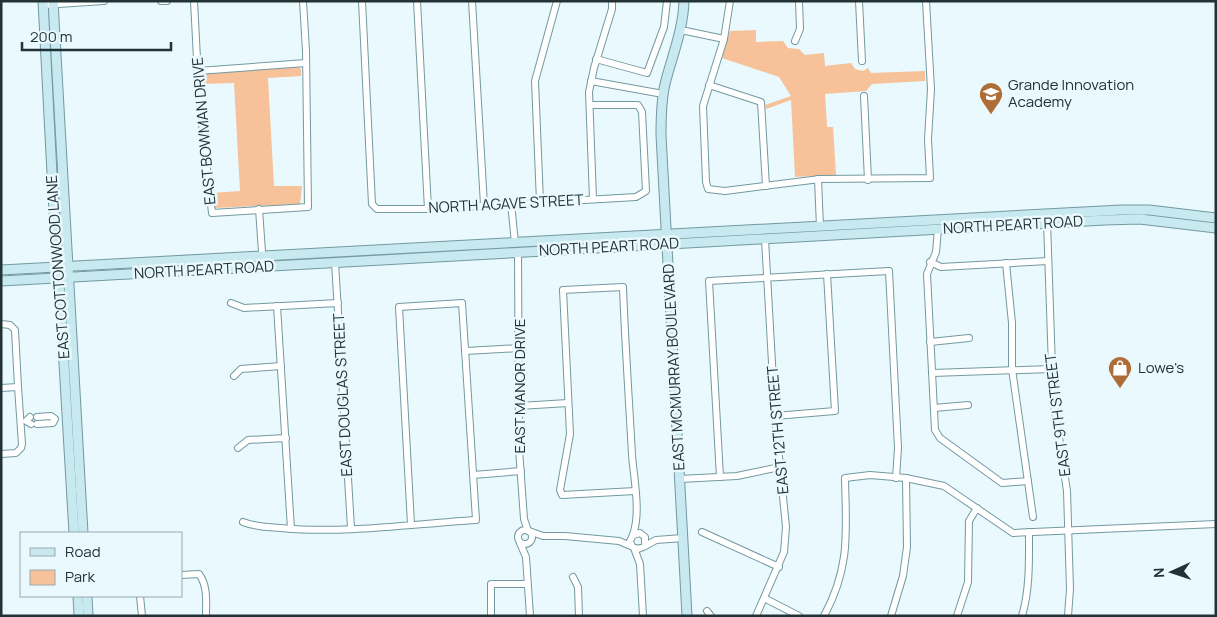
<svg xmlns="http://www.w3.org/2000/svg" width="1217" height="617" font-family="Manrope,sans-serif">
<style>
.green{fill:#f7c199}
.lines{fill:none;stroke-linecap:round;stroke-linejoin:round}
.street-casing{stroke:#7399a1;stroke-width:8}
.secondary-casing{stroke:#7399a1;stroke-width:11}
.street{stroke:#fff;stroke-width:6}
.secondary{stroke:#c7e9ef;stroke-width:9}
.labels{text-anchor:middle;stroke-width:5;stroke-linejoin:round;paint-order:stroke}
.poi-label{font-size:15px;fill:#223235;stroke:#e9f9fd;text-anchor:start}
.street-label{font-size:15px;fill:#223235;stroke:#e9f9fd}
</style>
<rect width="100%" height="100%" fill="#e9f9fd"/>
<g class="green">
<polygon points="756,30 756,42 783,41 788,48 799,49 805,55 824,53 825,66 851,63 855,69 863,71 868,68 871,73 925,71 925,81 872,84 866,91 825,94 827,127 833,127 836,175 795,177 791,100 766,109 765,105 791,96 779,77 722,58 730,31"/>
<polygon points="297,66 301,69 301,76 268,78 274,186 302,186 300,204 214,208 212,193 240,191 234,83 201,84 202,74"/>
</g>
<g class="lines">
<g class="street-casing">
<g id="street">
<polyline points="161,1 167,1"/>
<polyline points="194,1 199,97 212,213 308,207 306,51 303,1"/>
<polyline points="362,1 372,204 377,209 428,209 636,197 646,191 642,112 638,105 590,105"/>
<polyline points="417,1 428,209"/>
<polyline points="472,1 484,205"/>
<polyline points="730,1 724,39 703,106 706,182 708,189 725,191 820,179 930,178 928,139 931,89 926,1"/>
<polyline points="859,1 862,61"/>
<polyline points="43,5 104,1"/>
<polyline points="681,30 724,39"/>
<polyline points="795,41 800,29 799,1"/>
<polyline points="596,59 647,73 664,27 667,1"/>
<polyline points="198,71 306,63"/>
<polyline points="591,81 663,94"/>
<polyline points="709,85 761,102 766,186"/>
<polyline points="864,96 868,180"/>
<polyline points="818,179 820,227"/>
<polyline points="593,199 589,92 594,68 612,9 612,1"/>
<polyline points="540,202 535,81 557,1"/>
<polyline points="511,203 515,243"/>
<polyline points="259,209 263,266"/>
<polyline points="1047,221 1053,397 1067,491 1070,589 1068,616"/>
<polyline points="938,229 936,252 927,274 935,430 940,438 1002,483 1028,481"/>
<polyline points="518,252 519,449 524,519 528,531"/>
<polyline points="335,262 351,528"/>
<polyline points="930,262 941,267 1048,261"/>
<polyline points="1006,263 1012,323 1012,369 1033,517"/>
<polyline points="231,303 244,308 338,303"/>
<polyline points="277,306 291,529"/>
<polyline points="1,324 10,325 15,330 18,387"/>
<polyline points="930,342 969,338"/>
<polyline points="465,351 520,348"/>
<polyline points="932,373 1051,369"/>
<polyline points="234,376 241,369 281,366"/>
<polyline points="1,388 18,387 22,444 21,448 16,453 1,454"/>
<polyline points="519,406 568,403"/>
<polyline points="934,408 968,405"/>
<polyline points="775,416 835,411 827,274"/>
<polyline points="30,417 26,421 31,424"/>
<polyline points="37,417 51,416 55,419 53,423 37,424"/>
<polyline points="238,448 248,440 286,438"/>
<polyline points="473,475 521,471"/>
<polyline points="720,477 709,281 889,271 898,448 896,478"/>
<polyline points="680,479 737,476 780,467"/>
<path d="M243 522C255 527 267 527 280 528 345 534 411 524 476 520L462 303 399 307 411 524"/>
<circle cx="525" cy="537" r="7"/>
<polyline points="529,531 543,536 565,536 619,541 638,549 645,546 645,537 640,533 633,535 630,541 632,546"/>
<polyline points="702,532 779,567"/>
<path d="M633 535C641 512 634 480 632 455 629 399 625 343 623 287L563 290 570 434 560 490 562 495 635 491"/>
<polyline points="520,543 526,557 530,616"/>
<polyline points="645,546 656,540 683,538"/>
<polyline points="634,548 640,564 643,616"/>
<path d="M181 575 199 574C208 586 206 602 206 616"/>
<polyline points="573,577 578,587 579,616"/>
<polyline points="140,596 142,616"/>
<polyline points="764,598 799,616"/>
<polyline points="707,611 711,616"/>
<polyline points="491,616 491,584 527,584"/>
<polyline points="756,616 784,552 786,527 775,416 765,239"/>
<path d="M824 616C851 566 846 531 845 478L870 475 906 478 944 486 1013 533 1216 524"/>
<polyline points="891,616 903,576 907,547 906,478"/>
<polyline points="957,616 968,582 969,521 977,508"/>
<path d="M1022 616C1030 589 1029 560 1029 532"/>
</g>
</g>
<g class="secondary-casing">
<g id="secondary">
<polyline points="43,1 56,250 59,279 74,533"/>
<polyline points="53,1 83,533"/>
<path d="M684 1C683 31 672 56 665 84 661 101 661 118 661 135L687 616"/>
<polyline points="1,270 1121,210 1149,210 1216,218"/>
<polyline points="1,281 1105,220 1140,219 1216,228"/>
<polyline points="78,596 79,616"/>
<polyline points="87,596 88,616"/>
</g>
</g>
<use href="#street" class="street"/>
<use href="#secondary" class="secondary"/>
</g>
<defs>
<g id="school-pin" transform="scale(1.25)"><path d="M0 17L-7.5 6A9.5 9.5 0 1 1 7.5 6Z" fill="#ae6d37" stroke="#e9f9fd"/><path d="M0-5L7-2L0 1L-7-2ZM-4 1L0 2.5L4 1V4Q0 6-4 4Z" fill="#fff"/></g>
<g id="shop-pin" transform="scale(1.25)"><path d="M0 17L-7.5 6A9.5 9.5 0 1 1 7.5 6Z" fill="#ae6d37" stroke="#e9f9fd"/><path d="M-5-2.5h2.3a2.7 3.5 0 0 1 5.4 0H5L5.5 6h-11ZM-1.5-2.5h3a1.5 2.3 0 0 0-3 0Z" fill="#fff"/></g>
</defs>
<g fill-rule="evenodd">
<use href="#school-pin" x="991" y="94"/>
<use href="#shop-pin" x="1120" y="368"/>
</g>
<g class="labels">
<g class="poi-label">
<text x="1008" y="90">Grande Innovation<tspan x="1008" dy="17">Academy</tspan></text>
<text x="1138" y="373">Lowe's</text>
</g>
<g class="street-label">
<text transform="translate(204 131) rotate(-95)" y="5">EAST BOWMAN DRIVE</text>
<text transform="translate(506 204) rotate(-3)" y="5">NORTH AGAVE STREET</text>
<text transform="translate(1013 225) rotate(-3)" y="5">NORTH PEART ROAD</text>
<text transform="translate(609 247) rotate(-3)" y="5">NORTH PEART ROAD</text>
<text transform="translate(58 267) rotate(-94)" y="5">EAST COTTONWOOD LANE</text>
<text transform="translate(204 270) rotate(-3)" y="5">NORTH PEART ROAD</text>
<text transform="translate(674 367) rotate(-93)" y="5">EAST MCMURRAY BOULEVARD</text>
<text transform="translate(520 386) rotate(-90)" y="5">EAST MANOR DRIVE</text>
<text transform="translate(343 395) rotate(-93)" y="5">EAST DOUGLAS STREET</text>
<text transform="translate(1058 415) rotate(-97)" y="5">EAST 9TH STREET</text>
<text transform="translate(778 430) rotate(-95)" y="5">EAST 12TH STREET</text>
</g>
</g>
<rect width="1217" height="617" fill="none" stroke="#223235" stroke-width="5"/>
<rect x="20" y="532" width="162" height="65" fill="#e9f9fd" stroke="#99a9ad"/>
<rect x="30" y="548" width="25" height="8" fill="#c7e9ef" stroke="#99a9ad"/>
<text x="65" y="557" font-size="15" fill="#223235">Road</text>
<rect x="30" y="570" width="25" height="15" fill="#f7c199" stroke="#99a9ad"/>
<text x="65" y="582" font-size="15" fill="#223235">Park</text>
<g transform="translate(1172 572) rotate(267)" stroke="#e9f9fd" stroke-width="4" paint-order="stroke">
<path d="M0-4L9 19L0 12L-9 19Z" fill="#223235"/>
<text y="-8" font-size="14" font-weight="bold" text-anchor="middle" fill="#223235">N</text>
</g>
<path d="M22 42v8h149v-8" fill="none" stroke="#223235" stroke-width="2.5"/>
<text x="30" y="42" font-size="15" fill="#223235" stroke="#e9f9fd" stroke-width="4" paint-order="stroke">200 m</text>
</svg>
